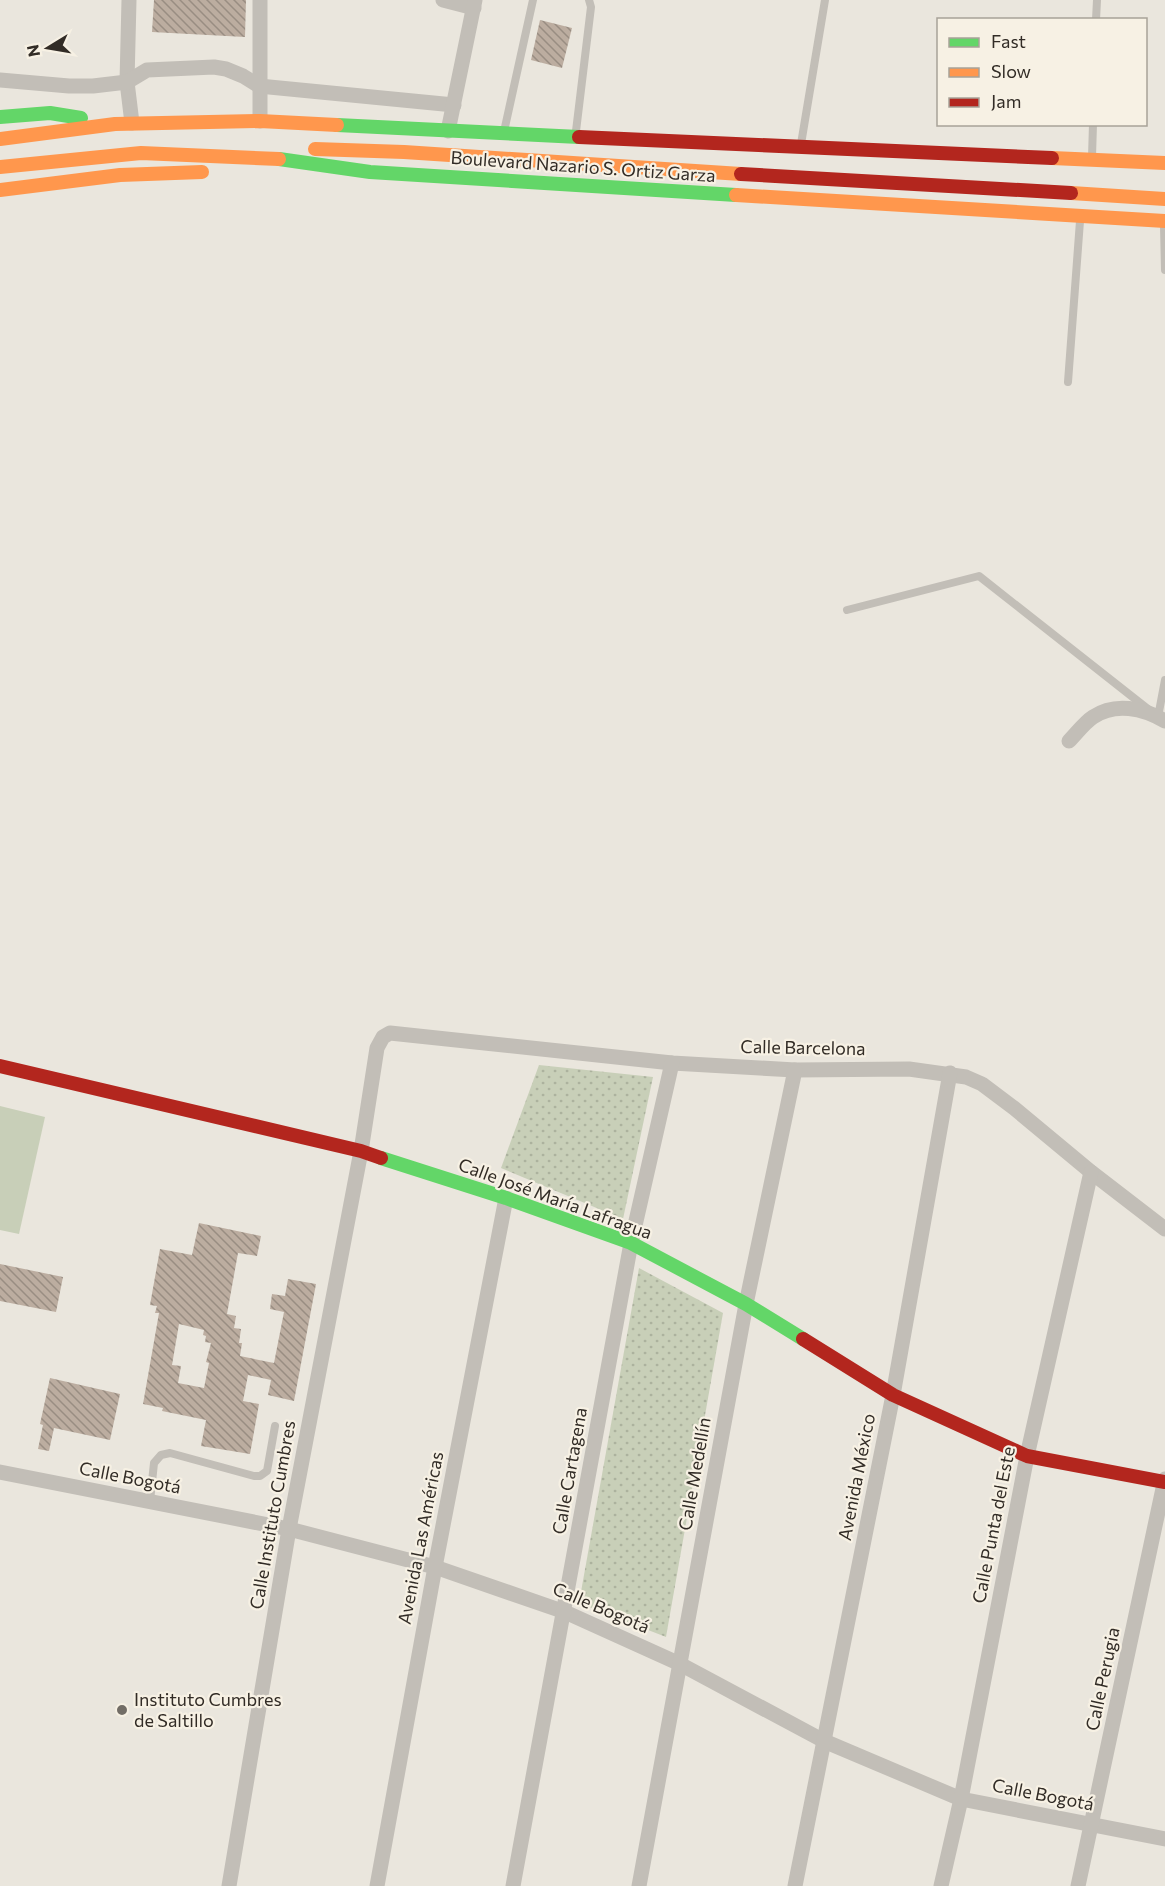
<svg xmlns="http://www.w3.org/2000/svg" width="1165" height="1886" font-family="Commissioner,sans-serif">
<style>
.grass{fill:#c8cfb8}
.park{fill:url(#park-dots)}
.building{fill:url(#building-back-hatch);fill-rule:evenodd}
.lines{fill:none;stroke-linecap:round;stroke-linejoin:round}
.lane{stroke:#c2beb7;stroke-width:8}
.street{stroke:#c2beb7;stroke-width:15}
.fast{stroke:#63d668;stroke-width:14}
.slow{stroke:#ff974d;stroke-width:14}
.jam{stroke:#b3261e;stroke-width:14}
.poi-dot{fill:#726d66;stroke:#f7f1e4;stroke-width:2}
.labels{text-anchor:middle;stroke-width:4.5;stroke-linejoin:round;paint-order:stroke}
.street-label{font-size:18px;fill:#322c26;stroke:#f7f1e4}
.poi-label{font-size:18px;fill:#322c26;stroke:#f7f1e4;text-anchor:start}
</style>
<defs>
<pattern id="park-dots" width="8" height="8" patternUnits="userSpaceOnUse" patternTransform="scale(1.5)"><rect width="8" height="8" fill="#c8cfb8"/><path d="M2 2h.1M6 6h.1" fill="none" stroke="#acb29e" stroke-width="1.8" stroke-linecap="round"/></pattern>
<pattern id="building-back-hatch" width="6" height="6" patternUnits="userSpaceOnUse" patternTransform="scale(1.5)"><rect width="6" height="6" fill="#bcada0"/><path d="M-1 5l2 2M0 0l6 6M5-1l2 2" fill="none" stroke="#998d82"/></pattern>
</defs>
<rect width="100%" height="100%" fill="#eae6dd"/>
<polygon class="grass" points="0,1106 45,1117 19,1234 0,1230"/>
<g class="park">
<polygon points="539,1065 653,1077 623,1219 501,1168"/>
<polygon points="639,1268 723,1313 666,1637 579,1603"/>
</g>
<g class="building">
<polygon points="154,0 246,0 245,37 152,32"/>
<polygon points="540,20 572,28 562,68 531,60"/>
<path d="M199 1223 261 1236 257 1256 238 1253 227 1314 236 1316 234 1328 241 1329 239 1343H242L240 1356 274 1363 284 1312 270 1309 272 1294 285 1296 288 1279 316 1284 294 1401 268 1395 271 1380 248 1375 243 1401 259 1404 250 1454 201 1446 206 1420 162 1411 163 1408 143 1404 159 1313H155L157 1306 150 1305 160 1249 192 1255ZM179 1324 204 1330 203 1335 206 1336 205 1342 211 1343 206 1362 209 1363 204 1388 178 1383 181 1366 172 1365Z"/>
<polygon points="0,1264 63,1277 56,1312 0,1301"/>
<polygon points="50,1378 120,1394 110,1440 54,1428 49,1451 38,1449 43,1425 40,1424"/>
</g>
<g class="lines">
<g class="lane">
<polyline points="1096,20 1097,0"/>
<polyline points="505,127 533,0"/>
<polyline points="576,131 591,7 589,0"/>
<polyline points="801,144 825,0"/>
<polyline points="1092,157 1093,124"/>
<polyline points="1164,226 1165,270"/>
<polyline points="1068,382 1080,221"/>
<polyline points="847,610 979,576 1158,717 1165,680"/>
<polyline points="150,1501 154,1463 161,1455 170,1453 254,1476 260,1476 267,1471 275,1426"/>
</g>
<g class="street">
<polyline points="129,0 127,82 132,123"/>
<polyline points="443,0 474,8"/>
<polyline points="0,80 69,86 93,86 127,82 147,70 214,67 226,69 243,76 259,86 454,105"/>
<polyline points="260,121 260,0"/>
<polyline points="448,131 475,0"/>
<path d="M1069 741C1077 733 1084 723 1093 717 1115 702 1143 708 1165 721"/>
<polyline points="0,1472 289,1529 435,1567 565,1612 680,1664 824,1741 961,1799 1165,1839"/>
<polyline points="229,1886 289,1529 361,1151 377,1048 383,1037 390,1033 672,1063 795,1070 909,1069 966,1077 982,1084 1014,1108 1091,1172 1165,1229"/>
<polyline points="377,1886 435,1567 506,1198"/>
<polyline points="513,1886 631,1243 672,1063"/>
<polyline points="639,1886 746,1304 795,1070"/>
<polyline points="795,1886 893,1395 950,1073"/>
<polyline points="941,1886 961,1799 1027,1456 1091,1172"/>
<polyline points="1078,1886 1165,1479"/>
</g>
<g class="fast">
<polyline points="0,117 50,113 81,118"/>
<polyline points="337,125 579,137"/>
<polyline points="279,159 370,172 736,195"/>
<polyline points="381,1158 506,1198 631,1243 746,1304 803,1339"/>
</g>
<g class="slow">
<polyline points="0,139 115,124 260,121 337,125"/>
<polyline points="315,149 404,152 741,174"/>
<polyline points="1052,158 1165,163"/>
<polyline points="0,167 141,153 279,159"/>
<polyline points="0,190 120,175 202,172"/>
<polyline points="1071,193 1165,199"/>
<polyline points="736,195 1165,221"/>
</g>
<g class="jam">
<polyline points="579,137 1052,158"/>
<polyline points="741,174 1071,193"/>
<polyline points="0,1066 361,1151 381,1158"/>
<polyline points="803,1339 893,1395 1027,1456 1165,1482"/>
</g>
</g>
<circle class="poi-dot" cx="122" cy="1710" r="6"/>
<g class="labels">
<g class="street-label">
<text transform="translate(583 167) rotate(4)" y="6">Boulevard Nazario S. Ortiz Garza</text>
<text transform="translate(803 1048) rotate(1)" y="6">Calle Barcelona</text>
<text transform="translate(555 1199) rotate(20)" y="6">Calle José María Lafragua</text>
<text transform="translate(570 1471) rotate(-80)" y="6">Calle Cartagena</text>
<text transform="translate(695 1474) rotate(-80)" y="6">Calle Medellín</text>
<text transform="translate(857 1477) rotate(-79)" y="6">Avenida México</text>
<text transform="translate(130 1478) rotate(11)" y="6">Calle Bogotá</text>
<text transform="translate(273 1515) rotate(-80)" y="6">Calle Instituto Cumbres</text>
<text transform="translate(994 1525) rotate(-79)" y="6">Calle Punta del Este</text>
<text transform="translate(421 1538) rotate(-79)" y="6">Avenida Las Américas</text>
<text transform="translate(601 1608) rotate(23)" y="6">Calle Bogotá</text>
<text transform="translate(1103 1679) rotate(-78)" y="6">Calle Perugia</text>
<text transform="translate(1043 1795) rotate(11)" y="6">Calle Bogotá</text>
</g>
<g class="poi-label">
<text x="134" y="1706">Instituto Cumbres<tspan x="134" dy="21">de Saltillo</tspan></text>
</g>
</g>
<rect x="937" y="18" width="210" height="108" fill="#f7f1e4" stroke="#a8a298" stroke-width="1.5"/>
<rect x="949" y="38" width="30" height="9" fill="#63d668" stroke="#a8a298" stroke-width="1.5"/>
<text x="991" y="48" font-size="18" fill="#322c26">Fast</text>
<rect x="949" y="68" width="30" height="9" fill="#ff974d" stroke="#a8a298" stroke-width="1.5"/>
<text x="991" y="78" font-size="18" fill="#322c26">Slow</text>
<rect x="949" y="98" width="30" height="9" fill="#b3261e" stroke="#a8a298" stroke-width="1.5"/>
<text x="991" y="108" font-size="18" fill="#322c26">Jam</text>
<g transform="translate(48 48) rotate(259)" stroke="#f7f1e4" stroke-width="4.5" paint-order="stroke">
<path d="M0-4.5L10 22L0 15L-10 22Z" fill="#322c26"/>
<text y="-9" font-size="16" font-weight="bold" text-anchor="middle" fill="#322c26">N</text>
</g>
</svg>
